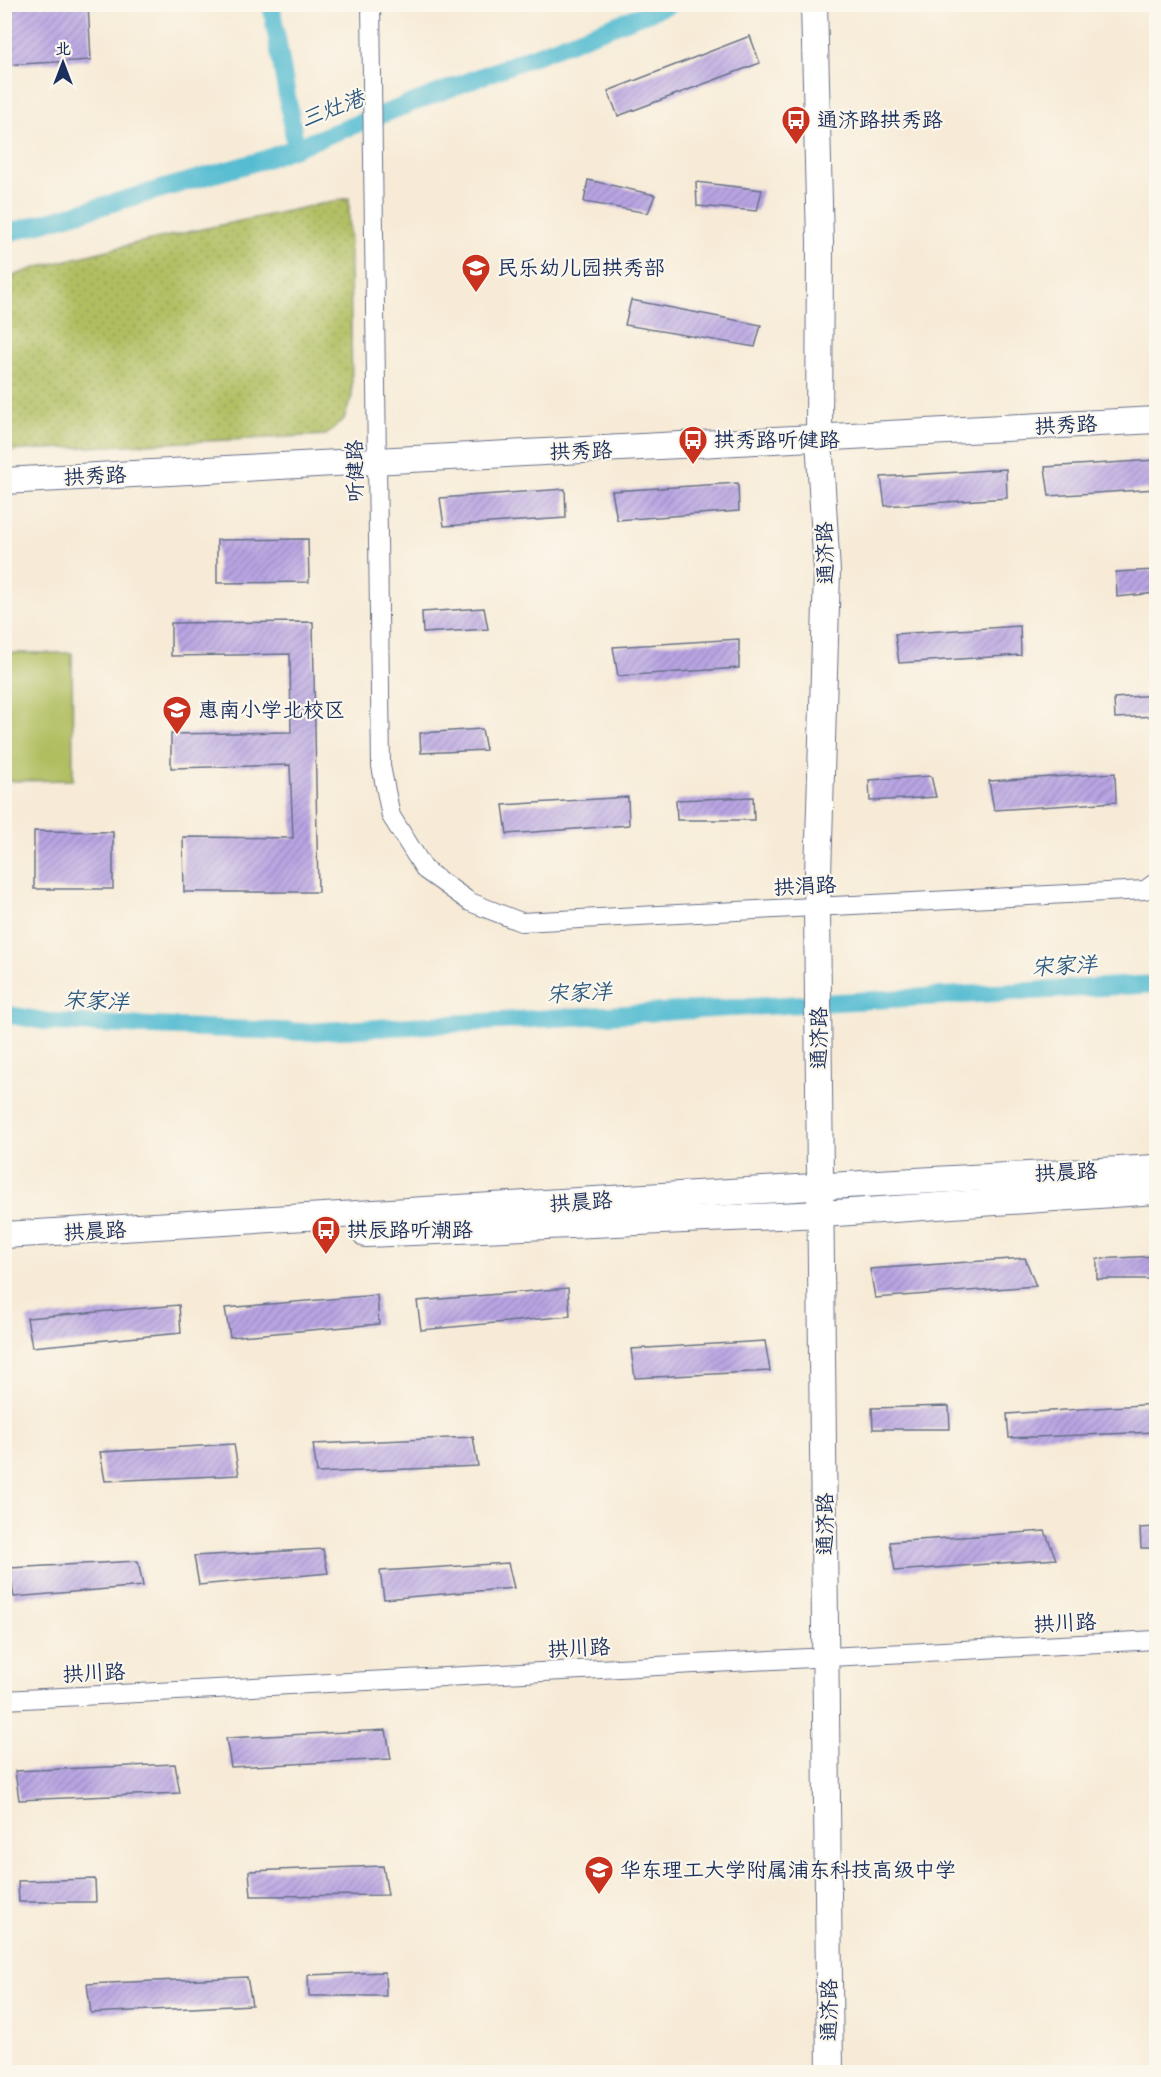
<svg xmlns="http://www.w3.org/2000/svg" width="1161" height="2077" font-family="Kalam,'LXGW WenKai TC',sans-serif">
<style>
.grass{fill:url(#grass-dots);stroke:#66765f;stroke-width:1.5}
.park{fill:#b1be60;stroke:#66765f;stroke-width:1.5}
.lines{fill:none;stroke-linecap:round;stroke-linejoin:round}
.canal{stroke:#54bcd1;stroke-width:18}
.building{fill:url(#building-hatch)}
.street-casing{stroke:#687188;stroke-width:20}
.secondary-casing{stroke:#687188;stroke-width:28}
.street{stroke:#fff;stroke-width:18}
.secondary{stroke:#fff;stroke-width:26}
.labels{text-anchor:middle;stroke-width:4.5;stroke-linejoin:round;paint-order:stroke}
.poi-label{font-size:21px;fill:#1b2f5e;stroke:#fbf7ec;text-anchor:start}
.street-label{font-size:21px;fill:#1b2f5e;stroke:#fbf7ec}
.water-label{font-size:22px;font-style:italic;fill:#2c5980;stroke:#fbf7ec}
</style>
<defs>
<pattern id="grass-dots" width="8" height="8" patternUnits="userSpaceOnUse" patternTransform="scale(1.5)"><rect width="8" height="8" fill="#b1be60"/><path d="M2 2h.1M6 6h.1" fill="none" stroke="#8f9b52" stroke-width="1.8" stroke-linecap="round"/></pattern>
<pattern id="building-hatch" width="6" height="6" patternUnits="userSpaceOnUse" patternTransform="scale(1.5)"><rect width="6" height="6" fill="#b9a5e3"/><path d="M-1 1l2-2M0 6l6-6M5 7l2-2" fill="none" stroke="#9687bb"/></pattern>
</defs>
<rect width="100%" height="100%" fill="#fbf7ec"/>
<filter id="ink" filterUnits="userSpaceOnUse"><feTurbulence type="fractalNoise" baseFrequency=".0167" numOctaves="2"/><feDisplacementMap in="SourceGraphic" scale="12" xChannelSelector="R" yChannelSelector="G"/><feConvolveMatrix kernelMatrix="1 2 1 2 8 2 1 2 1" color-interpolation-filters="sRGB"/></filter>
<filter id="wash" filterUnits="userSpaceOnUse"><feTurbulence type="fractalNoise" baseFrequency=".008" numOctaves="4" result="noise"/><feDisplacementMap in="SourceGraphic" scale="24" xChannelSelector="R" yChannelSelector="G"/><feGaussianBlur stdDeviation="1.35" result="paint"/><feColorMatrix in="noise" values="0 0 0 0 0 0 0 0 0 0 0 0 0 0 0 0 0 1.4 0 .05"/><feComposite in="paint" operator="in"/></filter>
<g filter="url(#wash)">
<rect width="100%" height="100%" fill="#f7ebd7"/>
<polygon class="grass" points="349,198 352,396 344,419 326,435 5,451 5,279 35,268 141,242"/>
<polygon class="park" points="5,653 72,653 73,780 5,781"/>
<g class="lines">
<g class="canal">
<polyline points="271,4 296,148"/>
<polyline points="4,234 263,160 670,4"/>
<polyline points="4,1014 50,1022 305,1032 1156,984"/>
</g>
</g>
<g id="blocks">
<g class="building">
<polygon points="33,4 88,4 91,60 4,65 4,6"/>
<polygon points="750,36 760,63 618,116 608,91"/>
<polygon points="588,180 655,195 648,213 584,202"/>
<polygon points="696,182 762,190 757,211 697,206"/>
<polygon points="631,300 761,325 755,347 625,325"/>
<polygon points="1156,460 1156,489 1049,496 1045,467"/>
<polygon points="1006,469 1007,498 885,506 881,477"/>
<polygon points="738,483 739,511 617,520 612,491"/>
<polygon points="565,489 566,518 444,526 440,498"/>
<polygon points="308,539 309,582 217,583 217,540"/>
<polygon points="1156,570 1156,593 1117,597 1116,572"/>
<polygon points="484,608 488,629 423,633 422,612"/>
<polygon points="313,622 318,892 184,892 183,837 293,838 290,765 171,768 171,734 291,732 290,654 171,656 171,623"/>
<polygon points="1020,626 1021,655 899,663 895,634"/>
<polygon points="739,639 739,668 618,676 613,647"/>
<polygon points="1156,695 1156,716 1115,718 1114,698"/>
<polygon points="482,729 486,750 421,753 420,733"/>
<polygon points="1115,773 1116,802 994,810 989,781"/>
<polygon points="931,776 936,797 870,801 869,780"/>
<polygon points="628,797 629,825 507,834 503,805"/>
<polygon points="753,797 754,820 677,820 676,800"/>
<polygon points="34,831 113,832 113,889 34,889"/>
<polygon points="1156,1256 1156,1279 1097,1279 1097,1259"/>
<polygon points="1025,1258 1036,1286 875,1298 870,1269"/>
<polygon points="568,1288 570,1316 421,1330 417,1301"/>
<polygon points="377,1295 379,1324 230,1337 225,1308"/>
<polygon points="179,1305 181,1333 32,1347 27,1318"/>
<polygon points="765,1341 770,1371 635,1378 631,1349"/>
<polygon points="1156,1404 1156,1432 1009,1438 1007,1414"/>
<polygon points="949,1406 950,1429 873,1429 872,1408"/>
<polygon points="473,1437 478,1466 317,1473 313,1444"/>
<polygon points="234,1444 239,1475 105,1481 100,1452"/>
<polygon points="1156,1527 1156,1548 1141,1548 1140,1528"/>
<polygon points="1045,1531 1056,1559 895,1571 890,1542"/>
<polygon points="323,1549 328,1573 199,1585 194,1556"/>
<polygon points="138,1561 143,1586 14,1597 9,1568"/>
<polygon points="508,1563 514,1588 384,1599 380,1571"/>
<polygon points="386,1730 391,1759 231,1767 226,1738"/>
<polygon points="175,1764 180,1793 19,1800 15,1771"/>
<polygon points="383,1866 388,1895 251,1896 249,1871"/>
<polygon points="95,1879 96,1902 19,1902 18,1881"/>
<polygon points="385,1972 386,1996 309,1996 308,1975"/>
<polygon points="247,1977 252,2005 91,2013 87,1984"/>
</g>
</g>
</g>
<g filter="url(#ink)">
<use href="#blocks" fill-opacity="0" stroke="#687188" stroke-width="1.5"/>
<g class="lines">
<g class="street-casing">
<g id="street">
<polyline points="371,4 381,766 391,816 425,870 470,902 521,922 1145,890 1156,882"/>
<polyline points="4,1700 1156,1640"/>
</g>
</g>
<g class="secondary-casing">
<g id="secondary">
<polyline points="814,4 820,242 819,439 827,572 817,908 830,2072"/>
<path d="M4 481C388 459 773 442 1156 420"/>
<polyline points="366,1234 822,1214 1156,1191"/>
<path d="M4 1235C389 1215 772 1187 1156 1168"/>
</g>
</g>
<use href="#street" class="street"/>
<use href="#secondary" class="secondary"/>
</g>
</g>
<defs>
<g id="bus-pin" transform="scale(1.5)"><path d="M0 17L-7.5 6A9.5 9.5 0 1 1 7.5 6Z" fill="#c8321e" stroke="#fbf7ec"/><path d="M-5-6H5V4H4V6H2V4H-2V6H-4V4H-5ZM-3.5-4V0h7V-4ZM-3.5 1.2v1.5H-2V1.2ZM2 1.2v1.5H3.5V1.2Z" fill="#fff"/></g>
<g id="school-pin" transform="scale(1.5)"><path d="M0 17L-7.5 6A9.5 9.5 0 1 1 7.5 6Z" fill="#c8321e" stroke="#fbf7ec"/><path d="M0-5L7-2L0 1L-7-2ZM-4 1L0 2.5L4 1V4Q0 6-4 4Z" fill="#fff"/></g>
</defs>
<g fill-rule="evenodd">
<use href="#bus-pin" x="796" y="120"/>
<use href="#school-pin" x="476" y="268"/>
<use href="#bus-pin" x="693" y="440"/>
<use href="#school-pin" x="177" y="710"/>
<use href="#bus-pin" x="326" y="1230"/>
<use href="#school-pin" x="599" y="1870"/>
</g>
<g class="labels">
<g class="poi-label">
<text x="817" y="127">通济路拱秀路</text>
<text x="497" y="275">民乐幼儿园拱秀部</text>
<text x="714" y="447">拱秀路听健路</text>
<text x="198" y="717">惠南小学北校区</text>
<text x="347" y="1237">拱辰路听潮路</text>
<text x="620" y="1877">华东理工大学附属浦东科技高级中学</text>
</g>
<g class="street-label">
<text transform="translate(1066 425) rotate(-3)" y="7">拱秀路</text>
<text transform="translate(581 451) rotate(-2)" y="7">拱秀路</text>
<text transform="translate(355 471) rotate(-91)" y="7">听健路</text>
<text transform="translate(95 476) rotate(-3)" y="7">拱秀路</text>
<text transform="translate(825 553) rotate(-92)" y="7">通济路</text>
<text transform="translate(805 886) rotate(-3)" y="7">拱涓路</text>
<text transform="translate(819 1038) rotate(-90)" y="7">通济路</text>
<text transform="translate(1066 1172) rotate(-3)" y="7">拱晨路</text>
<text transform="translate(581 1202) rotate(-4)" y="7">拱晨路</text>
<text transform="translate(95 1231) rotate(-3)" y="7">拱晨路</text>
<text transform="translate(825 1524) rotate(-90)" y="7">通济路</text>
<text transform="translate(1065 1623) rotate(-3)" y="7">拱川路</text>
<text transform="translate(579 1648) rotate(-3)" y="7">拱川路</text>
<text transform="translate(94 1673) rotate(-3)" y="7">拱川路</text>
<text transform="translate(829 2010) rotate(-90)" y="7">通济路</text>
</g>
<g class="water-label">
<text transform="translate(332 108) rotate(-21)" y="8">三灶港</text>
<text transform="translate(1064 965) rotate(-3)" y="8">宋家洋</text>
<text transform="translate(579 992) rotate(-3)" y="8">宋家洋</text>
<text transform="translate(96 1000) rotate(2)" y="8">宋家洋</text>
</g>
</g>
<rect width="1161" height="2077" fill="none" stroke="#fbf7ec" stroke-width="24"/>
<g transform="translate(63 63)" stroke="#fbf7ec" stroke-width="4.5" paint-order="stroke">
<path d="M0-4.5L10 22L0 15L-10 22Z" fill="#1b2f5e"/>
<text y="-9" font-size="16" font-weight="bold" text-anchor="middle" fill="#1b2f5e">北</text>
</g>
</svg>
